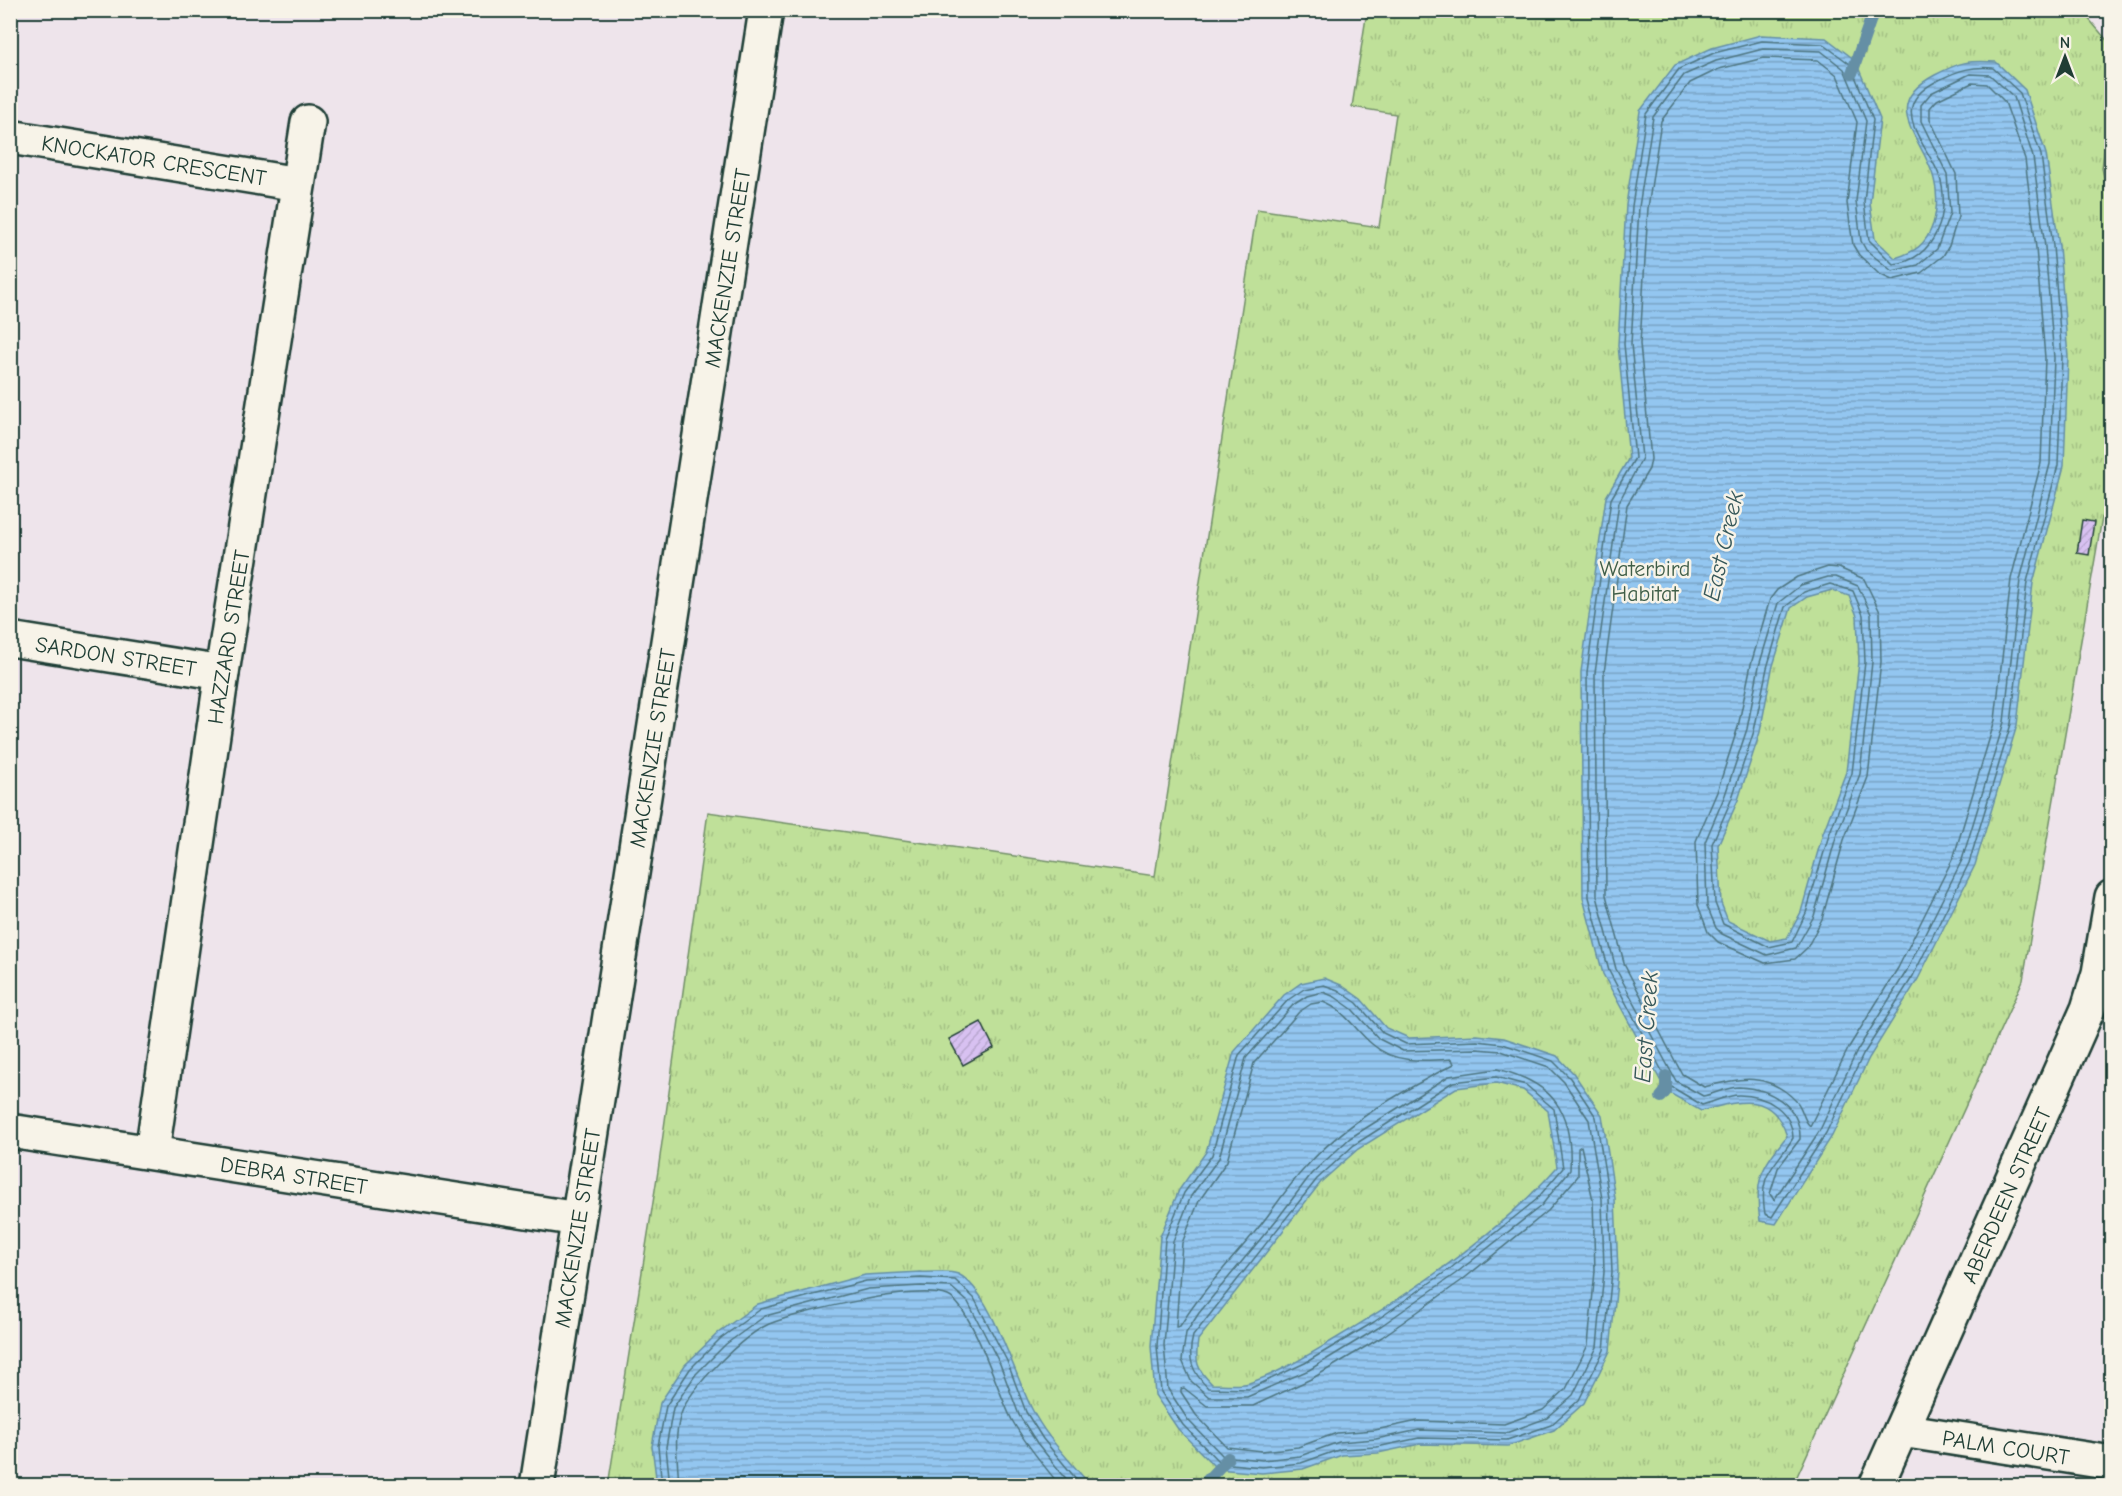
<svg xmlns="http://www.w3.org/2000/svg" width="2122" height="1496" font-family="'Comic Neue',sans-serif">
<style>
.park{fill:url(#park-tufts);stroke:#6f8e66;stroke-width:1.5}
.water{fill:url(#water-rules);stroke:#658fa5;stroke-width:1.5;fill-rule:evenodd}
.lines{fill:none;stroke-linecap:round;stroke-linejoin:round}
.shore{stroke:#4d747f;stroke-width:1.5}
.stream{stroke:#658fa5;stroke-width:12}
.building{fill:url(#building-hatch);stroke:#1f3d34;stroke-width:1.5}
.street-casing{stroke:#1f3d34;stroke-width:38}
.secondary-casing{stroke:#1f3d34;stroke-width:38}
.street{stroke:#f7f3e8;stroke-width:33}
.secondary{stroke:#f7f3e8;stroke-width:33}
.labels{text-anchor:middle;stroke-width:5;stroke-linejoin:round;paint-order:stroke}
.street-label{font-size:22px;fill:#1f3d34;stroke:#f7f3e8}
.park-label{font-size:22px;fill:#3f5e48;stroke:#f7f3e8}
.water-label{font-size:24px;font-style:italic;fill:#36585a;stroke:#f7f3e8}
</style>
<defs>
<pattern id="park-tufts" width="24" height="20" patternUnits="userSpaceOnUse" patternTransform="scale(1.5)"><rect width="24" height="20" fill="#bfe099"/><path d="M3 7l-1-3M5 7V3M7 7l1-3M15 17l-1-3M17 17v-4M19 17l1-3" fill="none" stroke="#a4c184"/></pattern>
<pattern id="water-rules" width="6" height="5" patternUnits="userSpaceOnUse" patternTransform="scale(1.5)"><rect width="6" height="5" fill="#93c6f0"/><path d="M0 2.5h6" fill="none" stroke="#77a2c3"/></pattern>
<pattern id="building-hatch" width="6" height="6" patternUnits="userSpaceOnUse" patternTransform="scale(1.5)"><rect width="6" height="6" fill="#d8c1f1"/><path d="M-1 1l2-2M0 6l6-6M5 7l2-2" fill="none" stroke="#b9a7cf"/></pattern>
</defs>
<rect width="100%" height="100%" fill="#eee4eb"/>
<filter id="ink" filterUnits="userSpaceOnUse"><feTurbulence type="fractalNoise" baseFrequency=".0167" numOctaves="2"/><feDisplacementMap in="SourceGraphic" scale="12" xChannelSelector="R" yChannelSelector="G"/><feConvolveMatrix kernelMatrix="1 2 1 2 8 2 1 2 1" color-interpolation-filters="sRGB"/></filter>
<g filter="url(#ink)">
<polygon class="park" points="1367,11 2082,11 2111,45 2111,104 2102,168 2112,209 2111,465 2023,980 1793,1485 608,1486 658,1171 708,812 1155,876 1257,209 1379,227 1396,114 1352,107"/>
<g class="water">
<path d="M1761 35 1826 38 1855 60 1880 119 1870 203 1875 239 1895 258C1915 252 1926 245 1933 224 1937 210 1938 194 1934 179 1925 139 1876 106 1935 75 1960 62 1968 60 1996 62L2025 90 2046 154 2059 246 2068 357 2064 466 2033 583 2017 725 1975 865 1918 979 1869 1058 1832 1136 1776 1224 1760 1221C1754 1180 1761 1168 1787 1136 1772 1090 1739 1101 1701 1111L1666 1091 1603 974 1583 898 1581 672 1606 497 1629 458 1618 345 1626 205 1640 111 1675 65 1712 48ZM1832 590 1849 596 1857 616 1859 662 1846 772 1823 833 1801 912 1787 938 1770 941 1728 921 1721 903 1718 845 1738 800 1760 732 1772 669 1791 608 1807 597Z"/>
<path d="M1324 978 1341 985 1361 999 1386 1028 1409 1038 1477 1035 1504 1038 1557 1056 1574 1074 1602 1115 1615 1198 1618 1272 1610 1351 1584 1403 1554 1430 1508 1446 1420 1444 1378 1453 1342 1455 1303 1469 1262 1473 1217 1469 1178 1429 1155 1395 1151 1346 1160 1237 1179 1190 1206 1152 1234 1052 1284 995 1301 983ZM1496 1083 1523 1090 1548 1111 1557 1167C1500 1233 1405 1297 1330 1342 1305 1357 1277 1374 1249 1383 1238 1386 1223 1384 1212 1384 1196 1368 1195 1362 1198 1340L1321 1182 1358 1149 1456 1088Z"/>
<path d="M921 1272C931 1273 949 1270 958 1274 991 1290 1015 1377 1032 1409 1046 1438 1070 1460 1090 1485H657L652 1446 660 1403 685 1365 718 1333 758 1304 865 1275Z"/>
</g>
<g class="lines">
<g class="shore">
<path d="M1762 41 1823 44 1850 64 1873 120 1864 202 1869 240 1893 264C1935 261 1952 211 1939 175 1932 154 1904 126 1913 103 1918 91 1931 84 1941 79 1959 70 1973 66 1993 68L2020 93 2041 155 2053 246 2062 357 2058 465 2027 582 2011 724 1969 863 1913 976 1863 1055 1826 1133 1772 1217 1765 1214C1758 1172 1774 1169 1793 1138 1792 1110 1766 1095 1739 1095 1727 1095 1714 1102 1702 1105L1670 1086 1609 971 1589 897 1587 672 1611 499 1635 458 1624 344 1632 206 1646 114 1679 69 1714 53Z"/>
<path d="M1763 49 1821 51 1844 69 1866 121 1856 201 1861 241 1866 250 1892 271 1918 265 1937 249 1950 213 1947 174 1921 121V105L1931 93 1970 74 1990 75 2014 97 2033 157 2045 247 2054 358 2050 464 2020 580 2004 722 1962 860 1906 972 1857 1051 1820 1130 1774 1200 1770 1194 1778 1168 1800 1139C1801 1105 1769 1088 1739 1087 1728 1087 1714 1094 1703 1096L1676 1081 1616 969 1597 896 1595 673 1619 502 1642 458 1631 344 1639 207 1653 117 1684 75 1716 61Z"/>
<path d="M1764 58 1818 60 1837 75 1857 122 1847 203 1853 245 1859 255 1879 274 1892 280 1921 273 1943 256 1949 246 1958 217 1956 174 1930 119V108L1937 100 1972 83 1987 84 2005 102 2025 159 2036 248 2045 358 2041 463 2011 579 1995 720 1954 856 1898 968 1849 1047 1810 1126C1803 1120 1803 1109 1797 1102 1768 1071 1740 1078 1704 1087L1682 1074 1625 966 1606 895 1604 673 1627 505 1649 469 1651 459 1640 344 1648 208 1661 121 1690 83 1719 69Z"/>
<polygon points="1828,567 1839,568 1864,579 1880,612 1881,662 1868,777 1844,840 1822,919 1807,948 1795,959 1765,963 1718,942 1708,932 1698,905 1696,841 1717,792 1738,727 1751,664 1770,599 1777,590 1797,577"/>
<polygon points="1828,577 1836,577 1858,586 1871,614 1872,662 1860,774 1836,837 1814,916 1796,948 1767,955 1722,934 1716,928 1707,906 1705,842 1725,795 1747,729 1759,666 1778,603 1801,585"/>
<polygon points="1830,584 1853,591 1863,615 1865,662 1852,773 1829,835 1806,913 1792,942 1769,947 1723,924 1715,903 1712,844 1732,798 1754,731 1767,668 1785,607 1804,592"/>
<polygon points="1324,985 1338,990 1357,1003 1383,1033 1406,1044 1477,1041 1503,1044 1553,1061 1570,1078 1596,1117 1609,1198 1612,1272 1604,1350 1579,1400 1551,1425 1507,1440 1419,1438 1377,1447 1341,1449 1301,1463 1262,1467 1220,1463 1183,1425 1161,1392 1157,1346 1165,1239 1184,1193 1212,1155 1239,1055 1288,1000 1304,989"/>
<polygon points="1323,992 1335,997 1352,1009 1379,1039 1403,1051 1477,1049 1501,1051 1549,1067 1564,1082 1589,1120 1602,1199 1604,1272 1597,1347 1573,1395 1547,1418 1506,1433 1419,1430 1376,1439 1339,1442 1300,1456 1262,1460 1223,1456 1188,1420 1168,1389 1164,1345 1173,1241 1191,1196 1219,1158 1246,1058 1293,1005 1307,996"/>
<path d="M1323 1002C1345 1010 1355 1030 1372 1044 1394 1064 1424 1061 1452 1059L1454 1064C1403 1091 1344 1123 1305 1168 1286 1188 1272 1212 1254 1233 1229 1263 1201 1292 1180 1326L1176 1327 1182 1243 1199 1201 1227 1161 1254 1063 1299 1012 1311 1004Z"/>
<path d="M1497 1069C1554 1083 1573 1111 1570 1170L1541 1206 1455 1274 1378 1328 1309 1370 1247 1397H1209L1191 1381 1182 1360 1186 1333 1199 1313 1278 1218 1312 1173 1350 1138 1449 1076Z"/>
<path d="M1496 1077 1526 1085 1554 1109 1563 1168 1536 1200 1451 1268 1374 1322 1305 1363 1249 1389 1208 1388C1192 1372 1187 1359 1193 1336L1317 1179 1354 1145 1453 1082Z"/>
<polygon points="1581,1146 1593,1200 1595,1271 1588,1345 1566,1389 1543,1410 1504,1424 1418,1421 1375,1430 1337,1433 1298,1447 1262,1451 1227,1447 1196,1415 1181,1392 1181,1389 1184,1388 1207,1406 1253,1406 1313,1378 1382,1337 1461,1281 1548,1211 1578,1176 1578,1148"/>
<polyline points="662,1486 658,1446 666,1406 690,1369 721,1338 761,1309 866,1281 921,1278 955,1280 974,1298 1007,1361 1026,1412 1043,1439 1082,1486"/>
<polyline points="670,1486 666,1447 673,1408 696,1374 726,1344 765,1316 868,1289 921,1286 951,1287 968,1302 1000,1364 1019,1415 1037,1443 1072,1486"/>
<path d="M679 1486C678 1460 673 1439 681 1414 690 1387 744 1335 769 1324 801 1311 917 1284 948 1296 972 1306 999 1396 1012 1420 1025 1444 1043 1464 1060 1486"/>
</g>
<g class="stream">
<polyline points="1852,73 1874,10"/>
<polyline points="1661,1097 1666,1091 1666,1076"/>
<polyline points="1202,1486 1228,1458"/>
</g>
</g>
<g class="building">
<polygon points="2082,520 2094,522 2089,555 2077,553"/>
<polygon points="981,1022 994,1048 963,1065 949,1039"/>
</g>
<g class="lines">
<g class="street-casing">
<g id="street">
<polyline points="10,137 298,184"/>
<polyline points="10,639 222,673"/>
<polyline points="10,1131 578,1219"/>
<polyline points="152,1152 222,673 308,122"/>
<polyline points="1901,1430 2112,1463"/>
<polyline points="1876,1486 2088,1009 2099,973 2112,897"/>
</g>
</g>
<g class="secondary-casing">
<polyline id="secondary" points="537,1486 766,10"/>
</g>
<use href="#street" class="street"/>
<use href="#secondary" class="secondary"/>
</g>
</g>
<g class="labels">
<g class="street-label">
<text transform="translate(154 160) rotate(9)" y="8">KNOCKATOR CRESCENT</text>
<text transform="translate(727 268) rotate(-81)" y="8">MACKENZIE STREET</text>
<text transform="translate(228 637) rotate(-81)" y="8">HAZZARD STREET</text>
<text transform="translate(116 656) rotate(9)" y="8">SARDON STREET</text>
<text transform="translate(652 748) rotate(-81)" y="8">MACKENZIE STREET</text>
<text transform="translate(294 1175) rotate(9)" y="8">DEBRA STREET</text>
<text transform="translate(2006 1195) rotate(-66)" y="8">ABERDEEN STREET</text>
<text transform="translate(577 1228) rotate(-81)" y="8">MACKENZIE STREET</text>
<text transform="translate(2006 1447) rotate(9)" y="8">PALM COURT</text>
</g>
<g class="park-label">
<text x="1645" y="576">Waterbird<tspan x="1645" dy="25">Habitat</tspan></text>
</g>
<g class="water-label">
<text transform="translate(1723 546) rotate(-77)" y="8">East Creek</text>
<text transform="translate(1646 1027) rotate(-86)" y="8">East Creek</text>
</g>
</g>
<rect width="2122" height="1496" fill="none" stroke="#f7f3e8" stroke-width="36"/>
<rect x="18" y="18" width="2086" height="1460" fill="none" stroke="#1f3d34" stroke-width="2" filter="url(#ink)"/>
<g transform="translate(2065 57)" stroke="#f7f3e8" stroke-width="4.5" paint-order="stroke">
<path d="M0-4.5L10 22L0 15L-10 22Z" fill="#1f3d34"/>
<text y="-9" font-size="16" font-weight="bold" text-anchor="middle" fill="#1f3d34">N</text>
</g>
</svg>
